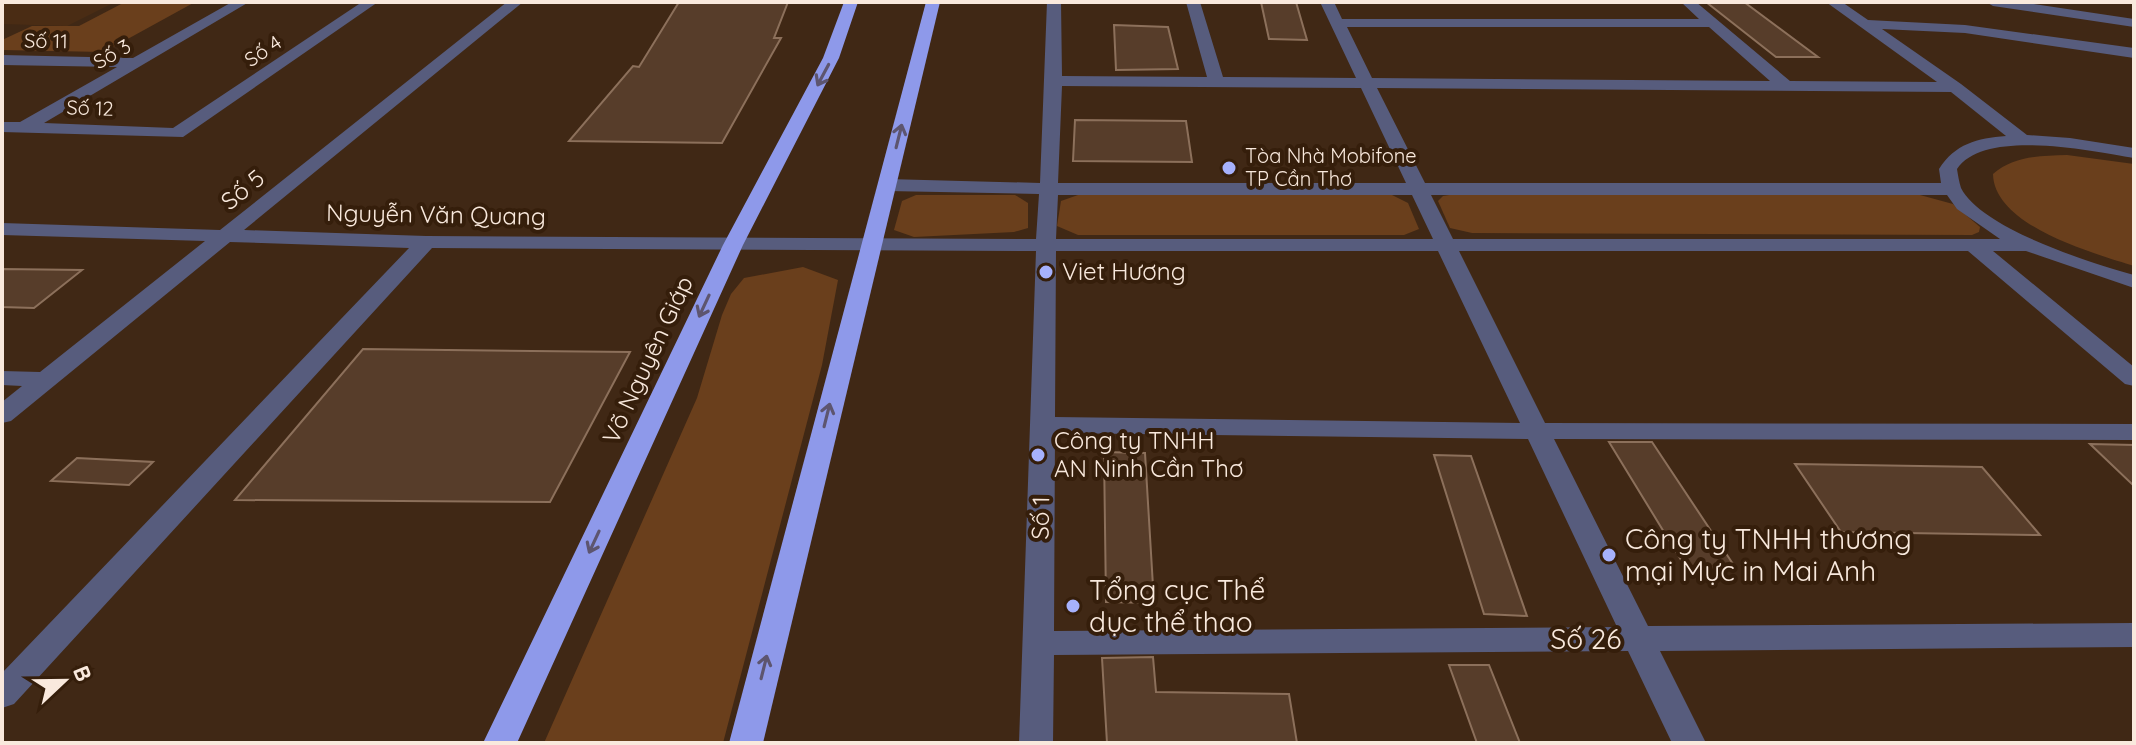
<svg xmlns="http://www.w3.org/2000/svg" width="2136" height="745" font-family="Quicksand,sans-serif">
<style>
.built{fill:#4a2c14}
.green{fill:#6a3f1c}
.building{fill:#573d2a;stroke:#8c705b;stroke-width:2}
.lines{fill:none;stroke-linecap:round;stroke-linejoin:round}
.minor{fill:#575c7d;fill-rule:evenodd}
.highway{fill:#8e99ea;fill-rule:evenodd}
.oneway{stroke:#5d556f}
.poi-dot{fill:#a6b1fc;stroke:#351e0b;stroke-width:3}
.labels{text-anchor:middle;stroke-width:8;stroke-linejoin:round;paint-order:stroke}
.far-street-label{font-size:20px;fill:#f9e9dd;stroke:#351e0b}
.far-poi-label{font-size:20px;fill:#f9e9dd;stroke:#351e0b;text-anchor:start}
.street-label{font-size:24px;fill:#f9e9dd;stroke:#351e0b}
.poi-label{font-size:24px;fill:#f9e9dd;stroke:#351e0b;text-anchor:start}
.near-poi-label{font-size:28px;fill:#f9e9dd;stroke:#351e0b;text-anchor:start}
.near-street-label{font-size:28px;fill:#f9e9dd;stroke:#351e0b}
</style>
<rect width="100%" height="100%" fill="#402815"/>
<polygon class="built" points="2,2 115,2 67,26 2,24"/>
<g class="green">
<polygon points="125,2 195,2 104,52 2,50 2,40 32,26 79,26"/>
<path d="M2067 155 2134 164V266C2093 253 1994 226 1993 174 2014 156 2039 156 2067 155Z"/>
<polygon points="1456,194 1920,195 1953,204 1980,227 1979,232 1972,235 1472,233 1450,228 1438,201 1443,196"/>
<polygon points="916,195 1015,195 1028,203 1028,228 1014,232 914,237 894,230 902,201"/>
<polygon points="1078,195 1392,195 1408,203 1419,229 1404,235 1078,235 1057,226 1061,201"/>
<polygon points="803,267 838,280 822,365 723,743 544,743 697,398 722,315 731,294 744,278"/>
</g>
<g class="building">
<polygon points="679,2 788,2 774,38 781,38 722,143 569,141 633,66 639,67"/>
<polygon points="1261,2 1296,2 1307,40 1269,39"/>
<polygon points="1706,2 1744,2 1818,57 1776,57"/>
<polygon points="1114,25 1168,27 1178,69 1116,70"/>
<polygon points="1075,120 1186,121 1192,162 1073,161"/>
<polygon points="2,269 82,270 34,308 2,307"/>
<polygon points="363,349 630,352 550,502 235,500"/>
<polygon points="1609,442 1652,442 1735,567 1686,568"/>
<polygon points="2090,444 2134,445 2134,486"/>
<polygon points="1104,452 1145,453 1154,603 1106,602"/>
<polygon points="1434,455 1471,456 1527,616 1484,614"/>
<polygon points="77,458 153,462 129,485 51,481"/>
<polygon points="1795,464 1982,467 2040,535 1841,532"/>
<polygon points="1153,657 1156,692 1289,694 1297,743 1107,743 1102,658"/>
<polygon points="1449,665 1489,665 1520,743 1477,743"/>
</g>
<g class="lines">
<g class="minor">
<polygon points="232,2 249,2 44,123 173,128 362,2 378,2 183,137 2,132 2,122 20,122 117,67 2,65 2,55 133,58"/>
<path d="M507 2H523L244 230 426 236 1036 239 1039 194 887 191 878 185 887 179 1040 183 1047 2H1061L1062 76 1207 77 1186 2H1200L1223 77 1356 78 1320 2H1334L1342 19H1699L1681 2H1696L1790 81 1937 82 1826 2H1842L1868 20 1965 25 2134 48V58L1965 33 1882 29 1961 84 2027 135 2070 138 2134 148V158C2092 151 1984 128 1957 169 1958 175 1959 182 1961 188 1982 229 2091 263 2134 275V288L2026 251H1993L2134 367V386L2125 384 1968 251H1459L1545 423 2134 424V440L1554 439 1648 626 2134 623V647L1660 651 1706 743H1672L1628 651 1054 655 1053 743H1019L1036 251 432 248 14 704 2 708V673L409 248 230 242 11 421 2 423V402L22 386 2 385V371L40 372 205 241 2 235V223L220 230ZM1347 27H1709L1770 81 1372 78ZM1062 86 1361 88 1406 183H1058ZM1377 88 1951 92 2006 136C1977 138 1955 144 1939 169L1941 183H1425ZM1058 195H1412L1433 239H1056ZM1431 195H1947L1957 209 2000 239H1453ZM1056 251H1438L1520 423 1055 417ZM1055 433 1528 439 1617 627 1054 631Z"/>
<polygon points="1986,2 2021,2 2134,19 2134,27 1993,6"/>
</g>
<g class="highway">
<polygon points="844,2 858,2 839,58 743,245 517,743 483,743 723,245 823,58"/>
<polygon points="926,2 940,2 763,743 729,743"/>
</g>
</g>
<defs><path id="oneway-shaft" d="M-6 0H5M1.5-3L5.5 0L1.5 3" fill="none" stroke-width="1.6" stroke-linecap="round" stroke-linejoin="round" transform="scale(2)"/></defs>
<g class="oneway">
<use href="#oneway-shaft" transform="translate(823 75) rotate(118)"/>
<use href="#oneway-shaft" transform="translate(899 136) rotate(-76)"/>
<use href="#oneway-shaft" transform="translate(704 306) rotate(115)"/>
<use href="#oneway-shaft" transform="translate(827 415) rotate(-76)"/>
<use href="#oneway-shaft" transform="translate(594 542) rotate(115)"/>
<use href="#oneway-shaft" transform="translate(764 667) rotate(-76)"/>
</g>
<g class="poi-dot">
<circle cx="1229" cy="168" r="8"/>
<circle cx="1046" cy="272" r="8"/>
<circle cx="1038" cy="455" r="8"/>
<circle cx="1609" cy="555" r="8"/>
<circle cx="1073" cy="606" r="8"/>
</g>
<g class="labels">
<g class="far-street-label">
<text transform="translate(46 41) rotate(1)" y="7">Số 11</text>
<text transform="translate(263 51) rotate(-34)" y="7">Số 4</text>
<text transform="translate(112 54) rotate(-30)" y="7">Số 3</text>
<text transform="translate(90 108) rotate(2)" y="7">Số 12</text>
</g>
<g class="far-poi-label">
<text x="1245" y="163">Tòa Nhà Mobifone<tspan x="1245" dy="23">TP Cần Thơ</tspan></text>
</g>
<g class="street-label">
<text transform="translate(243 190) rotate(-39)" y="8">Số 5</text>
<text transform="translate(436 215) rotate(1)" y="8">Nguyễn Văn Quang</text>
<text transform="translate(648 360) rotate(-65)" y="8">Võ Nguyên Giáp</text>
<text transform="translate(1041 518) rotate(-89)" y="8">Số 1</text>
</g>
<g class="poi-label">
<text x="1062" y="280">Viet Hương</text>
<text x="1054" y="449">Công ty TNHH<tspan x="1054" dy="28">AN Ninh Cần Thơ</tspan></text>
</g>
<g class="near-poi-label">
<text x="1625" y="549">Công ty TNHH thương<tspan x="1625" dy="32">mại Mực in Mai Anh</tspan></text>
<text x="1089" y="600">Tổng cục Thể<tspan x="1089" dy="32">dục thể thao</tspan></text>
</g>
<g class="near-street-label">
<text x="1586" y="649">Số 26</text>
</g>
</g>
<rect width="2136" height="745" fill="none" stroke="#f9e9dd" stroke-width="8"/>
<g transform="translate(64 681) rotate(68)" stroke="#351e0b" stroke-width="6" paint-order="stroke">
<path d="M0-6L14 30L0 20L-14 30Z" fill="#f9e9dd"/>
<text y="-12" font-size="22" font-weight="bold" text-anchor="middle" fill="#f9e9dd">B</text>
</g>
</svg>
